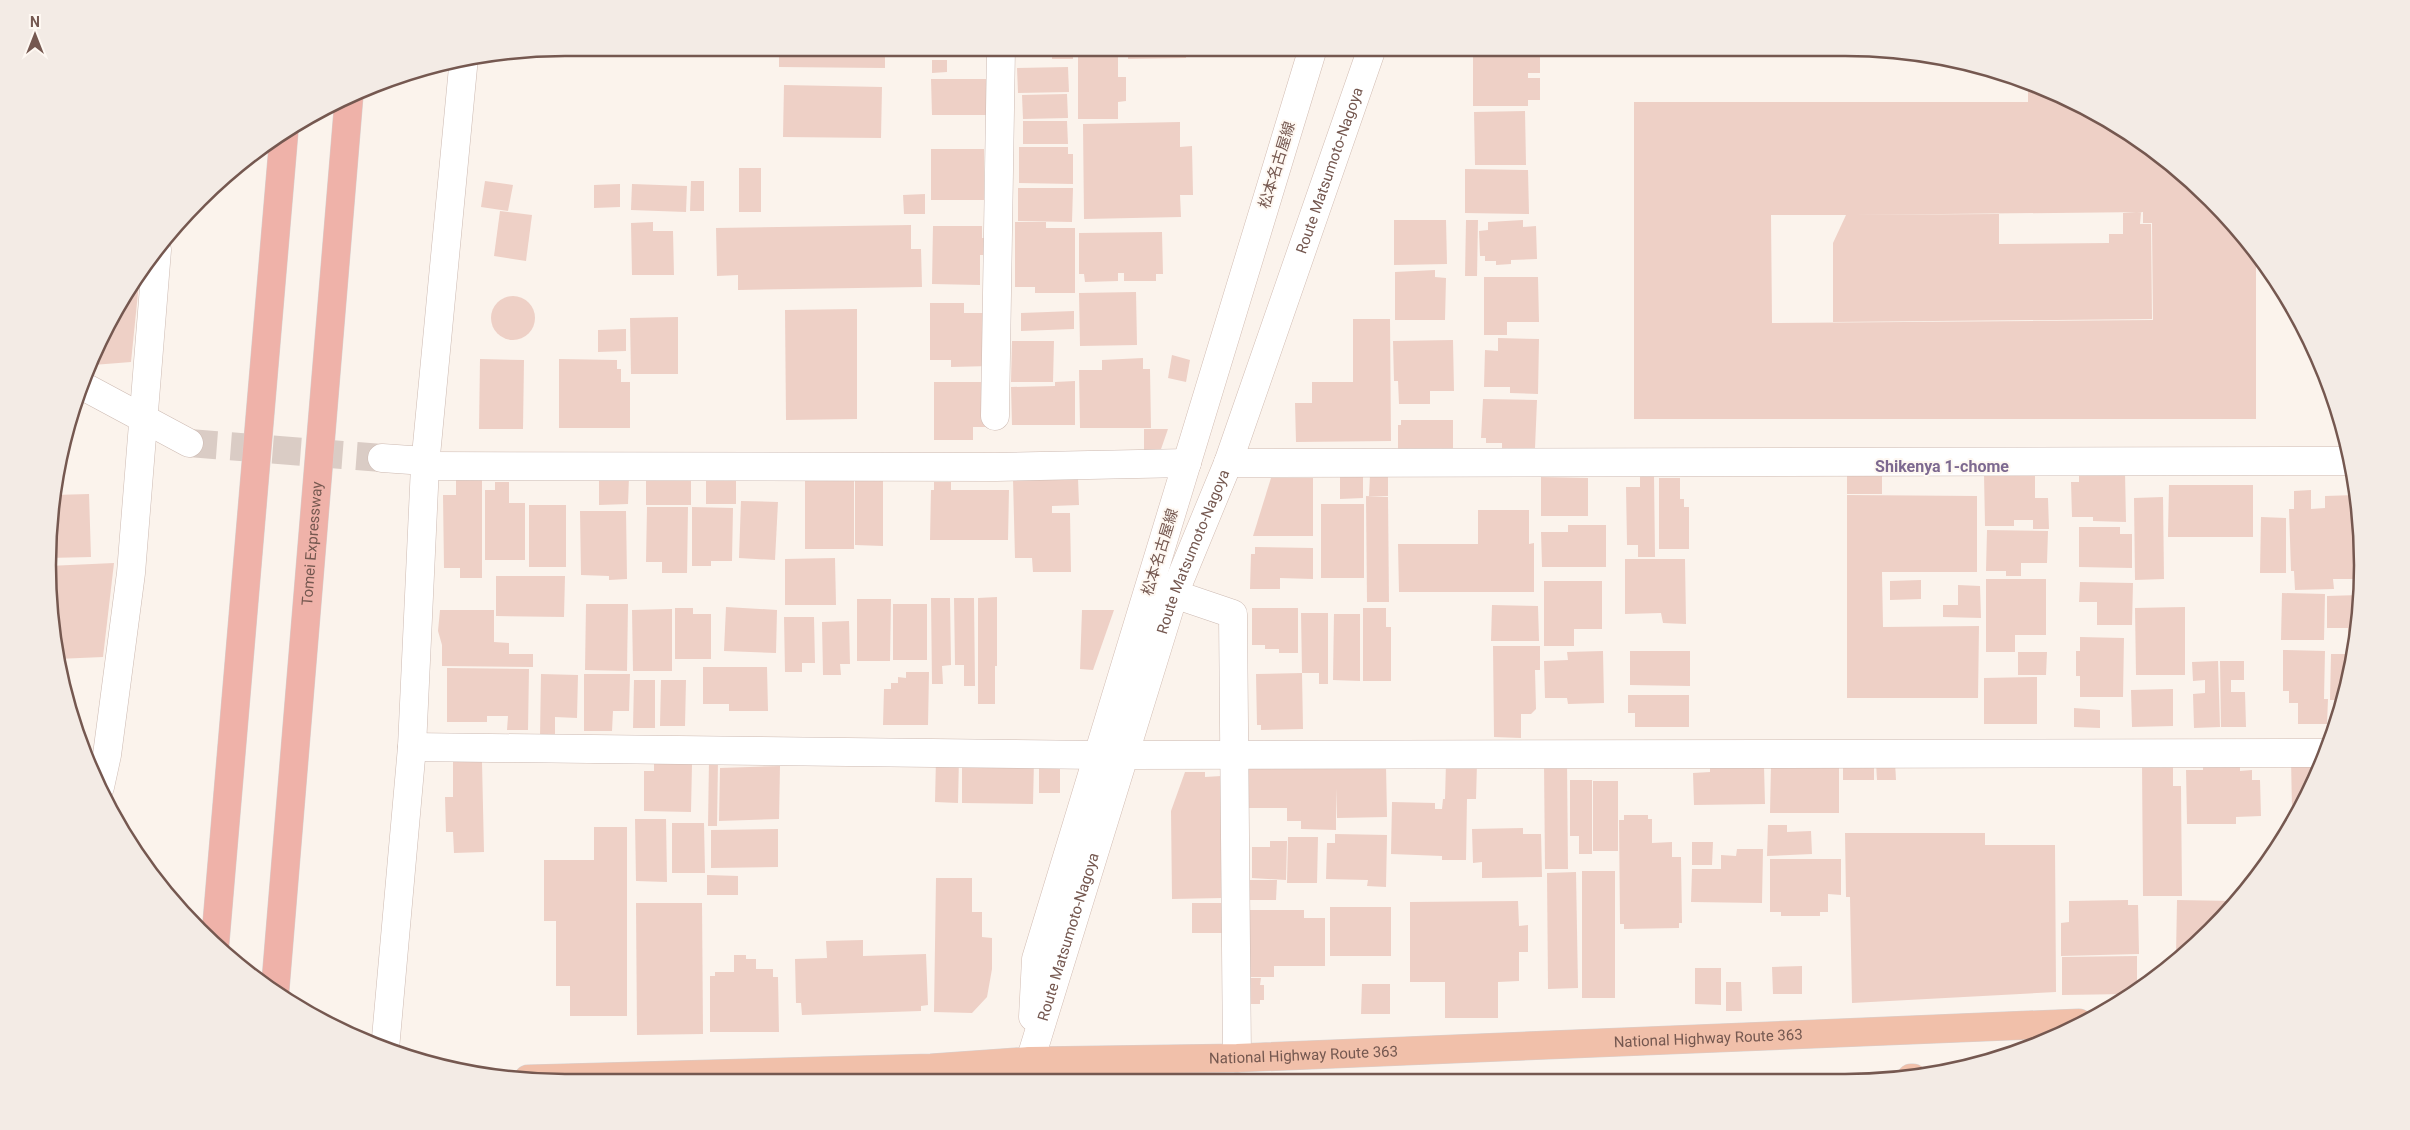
<svg xmlns="http://www.w3.org/2000/svg" width="2410" height="1130" font-family="Roboto,'Noto Sans JP',sans-serif">
<style>
.building{fill:#eed0c6;fill-rule:evenodd}
.lines{fill:none;stroke-linecap:round;stroke-linejoin:round}
.minor-tunnel{stroke:#daccc5;stroke-width:28;stroke-dasharray:28 14;stroke-linecap:butt}
.minor-casing{stroke:#cdbab2;stroke-width:29}
.secondary-casing{stroke:#d2bcb2;stroke-width:29}
.primary-casing{stroke:#d8d0ce;stroke-width:29}
.trunk-casing{stroke:#d8d0ce;stroke-width:29}
.motorway-casing{stroke:#d8d0ce;stroke-width:29}
.minor{stroke:#fff;stroke-width:28}
.secondary{stroke:#fff;stroke-width:28}
.primary{stroke:#f3ceab;stroke-width:28}
.trunk{stroke:#f1c0aa;stroke-width:28}
.motorway{stroke:#efb2a9;stroke-width:28}
.labels{text-anchor:middle;stroke-width:4;stroke-linejoin:round;paint-order:stroke}
.street-label{font-size:15px;fill:#755850;stroke:#fef8f2}
.neighbourhood-label{font-size:16px;font-weight:bold;fill:#7d6990;stroke:#fef8f2}
.rim{fill:none;stroke:#755850;stroke-width:2.5}
</style>
<rect width="100%" height="100%" fill="#fbf3ec"/>
<g class="building">
<polygon points="704,48 731,48 731,51 704,52"/>
<polygon points="779,48 885,48 885,68 779,67"/>
<polygon points="931,48 984,48 984,55 932,56"/>
<polygon points="1043,48 1073,48 1073,59 1052,59 1052,52 1043,52"/>
<polygon points="1078,48 1126,48 1126,55 1118,55 1118,77 1126,77 1126,101 1118,102 1118,119 1078,119"/>
<polygon points="1128,48 1186,48 1186,58 1128,59"/>
<polygon points="1473,48 1540,48 1540,73 1528,73 1528,78 1540,78 1540,100 1528,100 1528,106 1473,106"/>
<polygon points="932,60 947,60 947,72 932,73"/>
<polygon points="1068,67 1069,92 1018,93 1017,68"/>
<polygon points="931,79 987,79 987,115 932,115"/>
<path d="M2028 82 2043 87 2066 99 2065 102H2072L2132 135 2211 199 2256 254V419H1634V102H2028ZM2141 212 2123 213V234H2109V243L1999 244V214L1851 215 2143 212V223H2152L2153 320 1772 323 1771 215H1846L1833 243V322L2152 319 2151 224H2140Z"/>
<polygon points="784,85 882,87 881,138 783,137"/>
<polygon points="1067,94 1068,118 1023,119 1022,95"/>
<polygon points="1525,111 1526,165 1475,165 1474,112"/>
<polygon points="1023,121 1067,121 1068,144 1023,144"/>
<polygon points="1180,122 1180,147 1192,146 1193,195 1180,195 1181,217 1084,219 1083,124"/>
<polygon points="1019,147 1068,147 1068,154 1073,154 1073,184 1019,183"/>
<rect x="931" y="149" width="53" height="51"/>
<rect x="739" y="168" width="22" height="44"/>
<polygon points="1465,169 1528,170 1529,214 1465,213"/>
<polygon points="485,181 513,185 508,211 481,207"/>
<polygon points="691,181 704,181 704,211 690,211"/>
<polygon points="620,184 620,207 594,208 594,185"/>
<polygon points="632,184 687,186 686,212 631,210"/>
<polygon points="1018,188 1073,188 1072,222 1018,221"/>
<polygon points="925,194 925,214 904,214 903,195"/>
<polygon points="500,211 532,215 526,261 494,256"/>
<polygon points="1394,220 1446,220 1447,264 1394,265"/>
<polygon points="1466,220 1478,220 1477,276 1465,276"/>
<polygon points="1523,220 1523,227 1536,226 1537,259 1511,260 1511,264 1496,265 1496,261 1485,261 1485,256 1480,256 1479,231 1488,230 1488,222"/>
<polygon points="653,222 653,231 673,231 674,275 632,275 631,223"/>
<polygon points="1015,222 1046,222 1046,228 1075,228 1075,293 1035,293 1035,287 1015,287"/>
<polygon points="911,225 911,249 921,249 922,287 738,290 738,275 717,276 716,228"/>
<polygon points="933,226 982,226 982,238 987,238 987,255 980,255 980,285 932,284"/>
<polygon points="1162,232 1163,274 1156,274 1156,281 1124,281 1124,273 1118,273 1118,281 1085,282 1084,274 1079,274 1079,233"/>
<polygon points="1435,270 1435,277 1446,278 1445,320 1395,320 1395,272"/>
<polygon points="140,273 131,362 93,365 92,356 117,306"/>
<polygon points="1484,277 1538,277 1539,322 1507,322 1507,335 1484,335"/>
<polygon points="1136,292 1137,345 1080,346 1079,293"/>
<circle cx="513" cy="318" r="22"/>
<polygon points="930,303 964,303 964,313 991,313 991,366 951,367 951,360 930,360"/>
<polygon points="857,309 857,419 786,420 785,310"/>
<polygon points="1074,311 1074,329 1021,331 1021,313"/>
<polygon points="678,317 678,374 631,374 630,318"/>
<polygon points="1353,319 1390,319 1391,441 1296,442 1295,403 1312,403 1312,382 1353,382"/>
<polygon points="626,329 626,351 598,352 598,330"/>
<polygon points="1498,338 1539,339 1538,394 1510,393 1510,387 1484,387 1485,350 1498,351"/>
<polygon points="1453,340 1454,391 1430,391 1430,404 1399,404 1398,381 1394,381 1393,341"/>
<polygon points="1012,341 1054,341 1053,382 1011,382"/>
<polygon points="1172,355 1190,360 1186,382 1168,378"/>
<polygon points="1143,358 1143,369 1150,369 1151,428 1080,428 1079,370 1102,370 1102,360"/>
<polygon points="480,359 524,360 523,429 479,429"/>
<polygon points="559,359 617,360 617,369 621,369 621,382 630,382 630,428 559,428"/>
<polygon points="1075,381 1075,425 1012,425 1011,387 1055,386 1055,382"/>
<polygon points="934,382 991,382 991,427 973,427 973,440 934,440"/>
<polygon points="1483,399 1537,400 1535,448 1531,448 1530,457 1502,455 1502,443 1486,443 1486,438 1481,438"/>
<polygon points="1401,420 1453,420 1453,449 1398,449 1398,425 1401,425"/>
<polygon points="1144,429 1168,429 1160,452 1144,452"/>
<polygon points="2079,472 2125,472 2126,522 2093,521 2093,517 2072,517 2071,482 2079,482"/>
<polygon points="1847,473 1882,474 1882,494 1847,494"/>
<polygon points="2035,473 2035,498 2048,498 2049,529 2033,529 2033,520 2014,520 2014,526 1985,526 1984,474"/>
<polygon points="1340,474 1363,474 1363,498 1340,499"/>
<polygon points="1654,474 1655,557 1638,557 1638,545 1627,545 1626,487 1640,487 1640,475"/>
<polygon points="1370,475 1388,475 1388,496 1369,496"/>
<polygon points="646,476 691,477 691,505 646,505"/>
<polygon points="456,477 482,478 482,578 460,578 460,568 444,568 443,495 456,495"/>
<polygon points="599,477 629,477 628,504 599,505"/>
<polygon points="855,477 883,477 883,546 855,545"/>
<polygon points="1541,477 1588,478 1588,516 1541,516"/>
<rect x="706" y="478" width="30" height="26"/>
<polygon points="1078,478 1079,505 1052,506 1052,513 1070,513 1071,572 1033,572 1032,558 1015,558 1013,479"/>
<polygon points="1271,478 1313,478 1313,536 1253,536"/>
<polygon points="1659,478 1680,478 1680,499 1684,499 1684,507 1689,507 1689,549 1659,549"/>
<polygon points="854,480 854,549 805,549 805,481"/>
<polygon points="495,482 509,482 509,503 525,503 525,560 485,560 485,490 495,490"/>
<polygon points="934,482 951,482 951,490 1009,490 1008,540 930,540 931,490 934,490"/>
<polygon points="2169,485 2253,485 2253,537 2168,537"/>
<polygon points="2311,490 2311,509 2325,508 2325,496 2356,495 2362,565 2361,579 2333,579 2334,589 2295,590 2294,571 2291,571 2289,509 2294,509 2294,491"/>
<polygon points="89,494 91,557 48,558 54,495"/>
<polygon points="1847,495 1977,496 1977,572 1882,572 1883,627 1979,626 1978,698 1847,698"/>
<polygon points="1366,496 1388,497 1389,602 1367,602"/>
<polygon points="2163,497 2164,579 2135,580 2134,498"/>
<polygon points="741,501 778,502 775,560 739,558"/>
<rect x="1321" y="504" width="43" height="74"/>
<rect x="529" y="505" width="37" height="62"/>
<polygon points="647,507 688,507 687,573 662,573 662,562 646,562"/>
<polygon points="692,507 733,508 732,561 711,561 711,566 692,566"/>
<polygon points="1478,510 1529,510 1529,544 1534,543 1534,592 1399,592 1398,544 1478,544"/>
<polygon points="580,511 626,511 627,579 609,580 609,576 581,575"/>
<polygon points="2261,517 2286,518 2286,573 2260,573"/>
<polygon points="1568,525 1606,525 1606,567 1542,567 1541,532 1568,532"/>
<polygon points="2079,527 2120,527 2120,534 2132,534 2132,568 2079,567"/>
<polygon points="1987,530 2048,531 2047,563 2021,563 2021,576 2006,576 2006,571 1986,571"/>
<polygon points="1255,547 1313,548 1313,579 1280,578 1280,589 1250,589 1251,554 1255,554"/>
<polygon points="835,558 836,605 785,605 785,559"/>
<polygon points="1625,559 1685,559 1686,624 1663,623 1661,613 1625,614"/>
<polygon points="114,563 103,657 57,659 48,566"/>
<polygon points="496,576 565,576 564,617 496,616"/>
<polygon points="1986,579 2046,579 2046,635 2015,635 2015,652 1986,652"/>
<polygon points="1921,580 1921,599 1890,600 1890,581"/>
<polygon points="1544,581 1602,581 1602,629 1574,629 1574,646 1544,646"/>
<polygon points="2080,582 2133,583 2132,625 2097,625 2097,602 2079,602"/>
<polygon points="1958,585 1980,586 1981,618 1943,617 1943,605 1958,605"/>
<polygon points="2282,593 2325,594 2324,640 2281,640"/>
<polygon points="2359,595 2356,633 2348,633 2348,628 2327,628 2327,596"/>
<polygon points="997,597 997,666 995,666 995,704 978,704 978,598"/>
<polygon points="931,598 950,598 951,665 942,666 943,684 932,684"/>
<polygon points="954,598 974,598 975,686 964,686 964,665 955,665"/>
<polygon points="857,599 891,599 890,661 857,661"/>
<polygon points="586,604 628,604 627,671 585,670"/>
<rect x="893" y="604" width="34" height="56"/>
<polygon points="1492,605 1538,606 1539,641 1491,641"/>
<polygon points="726,607 777,610 776,653 724,651"/>
<polygon points="2185,607 2185,675 2136,675 2135,608"/>
<polygon points="675,608 693,608 693,614 711,614 711,659 675,659"/>
<polygon points="1252,608 1298,608 1298,653 1279,653 1279,649 1265,649 1265,645 1252,645"/>
<polygon points="1363,608 1386,608 1386,627 1391,627 1391,681 1363,681"/>
<polygon points="672,609 672,671 633,671 632,610"/>
<polygon points="440,610 494,610 494,642 509,643 509,654 533,654 533,667 442,666 442,645 438,631"/>
<polygon points="1082,610 1114,610 1093,670 1080,669"/>
<polygon points="1301,613 1328,613 1328,684 1319,684 1319,673 1302,673 1303,729 1261,730 1261,725 1257,725 1256,674 1302,673"/>
<polygon points="1334,614 1360,614 1360,681 1333,680"/>
<polygon points="784,617 814,617 815,663 802,663 802,672 785,672"/>
<polygon points="849,621 850,664 840,664 841,675 823,675 822,622"/>
<polygon points="2080,637 2124,638 2123,697 2080,697 2080,676 2076,676 2076,651 2080,651"/>
<polygon points="1493,646 1540,646 1540,670 1535,670 1536,709 1531,714 1521,714 1521,738 1494,737"/>
<polygon points="2283,650 2325,651 2324,699 2328,699 2327,724 2298,724 2298,703 2289,703 2289,691 2283,691"/>
<polygon points="1603,651 1604,703 1568,704 1567,698 1545,698 1544,661 1568,660 1567,652"/>
<polygon points="1630,651 1690,651 1690,686 1630,685"/>
<polygon points="2018,652 2047,652 2046,675 2018,675"/>
<polygon points="2331,654 2354,654 2342,700 2330,700"/>
<polygon points="2218,661 2220,727 2194,728 2193,694 2205,693 2205,680 2193,681 2192,662"/>
<polygon points="2220,661 2244,661 2244,680 2231,680 2231,692 2245,692 2246,727 2221,727"/>
<polygon points="703,667 767,667 768,711 729,711 729,704 703,704"/>
<polygon points="447,668 529,669 528,730 507,730 508,716 487,716 487,722 447,722"/>
<polygon points="906,672 929,672 928,725 883,725 884,689 891,689 891,683 898,683 898,677 906,678"/>
<polygon points="541,674 578,675 577,718 555,717 555,738 540,738"/>
<polygon points="584,674 630,674 629,711 613,711 612,731 584,731"/>
<polygon points="2037,677 2037,724 1984,724 1984,678"/>
<polygon points="634,680 655,680 655,728 633,728"/>
<polygon points="661,680 686,680 685,726 660,726"/>
<polygon points="2173,689 2173,726 2132,727 2131,690"/>
<polygon points="1628,695 1689,695 1689,727 1635,727 1635,713 1628,713"/>
<polygon points="2074,708 2100,710 2100,728 2074,727"/>
<polygon points="936,758 959,758 958,803 935,802"/>
<rect x="1843" y="758" width="31" height="22"/>
<polygon points="2291,758 2323,763 2296,810 2292,810"/>
<polygon points="709,760 718,760 717,826 708,826"/>
<polygon points="1034,760 1033,804 962,803 962,763"/>
<polygon points="1567,761 1568,869 1545,869 1544,762"/>
<polygon points="453,762 482,762 484,852 454,853 453,832 446,832 445,797 453,797"/>
<rect x="1039" y="762" width="21" height="31"/>
<polygon points="1246,762 1386,766 1387,817 1337,818 1336,788 1336,830 1301,829 1301,821 1287,821 1287,808 1246,808"/>
<polygon points="1446,762 1477,763 1476,799 1467,799 1466,860 1442,860 1442,856 1391,854 1392,802 1435,803 1435,809 1442,809 1443,799 1445,799"/>
<polygon points="1895,762 1896,780 1877,780 1876,763"/>
<polygon points="2142,762 2173,762 2173,786 2181,786 2182,896 2143,896"/>
<polygon points="654,764 692,764 691,812 644,811 644,771 654,771"/>
<polygon points="2240,764 2240,771 2252,770 2252,780 2260,780 2261,816 2236,817 2236,824 2187,824 2186,770 2203,770 2203,765"/>
<polygon points="780,766 779,819 719,821 720,768"/>
<polygon points="1764,766 1765,804 1694,805 1693,773 1710,772 1710,767"/>
<polygon points="1771,766 1839,767 1839,813 1770,813"/>
<polygon points="1185,772 1205,772 1205,777 1221,776 1222,898 1172,899 1171,811"/>
<polygon points="1570,780 1592,780 1592,854 1579,854 1579,836 1570,836"/>
<rect x="1593" y="781" width="25" height="70"/>
<polygon points="1624,815 1648,815 1648,819 1652,819 1652,843 1672,842 1672,857 1681,857 1682,923 1679,923 1679,928 1624,929 1624,924 1620,924 1619,820 1624,820"/>
<polygon points="635,819 666,819 667,882 636,881"/>
<polygon points="672,823 704,823 705,873 672,873"/>
<polygon points="1768,825 1787,825 1787,832 1811,831 1812,854 1767,856"/>
<polygon points="594,827 627,827 627,1016 570,1016 570,986 556,986 556,921 544,921 544,860 594,860"/>
<polygon points="1523,828 1523,834 1541,834 1542,877 1482,878 1482,862 1473,863 1472,829"/>
<polygon points="778,829 778,867 711,868 711,830"/>
<polygon points="1845,833 1985,833 1985,845 2055,845 2056,992 1852,1003 1850,897 1846,897"/>
<polygon points="1335,834 1387,835 1386,887 1367,886 1368,880 1326,879 1327,843 1335,843"/>
<polygon points="1288,837 1318,837 1317,883 1287,883"/>
<polygon points="1270,841 1287,841 1286,880 1252,878 1252,847 1270,847"/>
<polygon points="1692,842 1713,842 1712,865 1692,865"/>
<polygon points="1737,849 1763,849 1762,903 1691,902 1692,869 1721,869 1721,855 1736,856"/>
<polygon points="1770,859 1841,859 1841,895 1828,894 1828,912 1820,912 1820,916 1781,916 1781,912 1770,912"/>
<rect x="1582" y="871" width="33" height="127"/>
<polygon points="1576,872 1578,988 1548,989 1547,873"/>
<polygon points="707,875 738,876 738,895 707,895"/>
<polygon points="936,878 972,878 972,912 982,912 982,937 992,938 992,969 987,997 972,1013 934,1012"/>
<polygon points="1247,880 1277,880 1276,900 1247,900"/>
<polygon points="2128,900 2128,905 2138,905 2139,954 2061,956 2061,923 2069,922 2069,901"/>
<polygon points="2177,900 2234,901 2179,956 2176,956"/>
<polygon points="1518,901 1519,926 1528,925 1528,952 1519,952 1519,981 1498,982 1498,1018 1445,1018 1445,982 1410,982 1410,902"/>
<polygon points="636,903 702,903 703,1034 637,1035"/>
<polygon points="1192,903 1222,903 1223,933 1192,933"/>
<rect x="1330" y="907" width="61" height="49"/>
<polygon points="1249,910 1304,910 1304,918 1325,918 1325,966 1274,966 1274,977 1249,977"/>
<polygon points="863,940 863,956 926,954 928,1005 921,1006 921,1011 802,1015 801,1003 796,1003 795,959 827,958 826,941"/>
<polygon points="734,955 746,955 746,959 756,959 756,969 773,969 773,977 778,977 779,1032 710,1032 710,976 715,976 715,972 734,972"/>
<polygon points="2137,956 2137,989 2128,994 2062,995 2062,957"/>
<polygon points="1802,966 1802,994 1773,994 1772,967"/>
<polygon points="1695,968 1721,968 1721,1005 1695,1004"/>
<polygon points="1250,978 1261,978 1260,985 1264,985 1264,1000 1260,1000 1260,1004 1249,1004"/>
<polygon points="1726,982 1741,982 1742,1011 1726,1011"/>
<polygon points="1362,984 1390,984 1390,1014 1361,1014"/>
</g>
<g class="lines">
<polyline class="minor-tunnel" points="189,443 382,458"/>
<g class="minor-casing">
<g id="minor">
<polyline points="81,385 189,443"/>
<polyline points="995,416 1001,48"/>
<polyline points="382,458 425,461"/>
<polyline points="1228,463 2352,461"/>
<polyline points="425,466 996,467 1187,463"/>
<polyline points="1174,594 1233,614 1237,1058"/>
<polyline points="412,747 1098,755"/>
<polyline points="1125,755 2326,753"/>
<polyline points="100,787 107,755 131,573 157,250"/>
<polyline points="385,1049 412,747 425,466 464,57"/>
</g>
</g>
<g class="secondary-casing">
<g id="secondary">
<polyline points="1033,1017 1036,959 1313,48"/>
<path id="s1" d="M1030 1061 1174 594 1228 463 1372 48"/>
</g>
</g>
<g class="primary-casing">
<polyline id="primary" points="1024,1081 1030,1061"/>
</g>
<g class="trunk-casing">
<g id="trunk">
<polyline points="1911,1078 1913,1078"/>
<path id="s2" d="M528 1079 931 1068 1030 1061 1237 1058 2079 1023"/>
</g>
</g>
<g class="motorway-casing">
<g id="motorway">
<polyline points="215,944 284,133"/>
<path id="s3" d="M275 991 349 97"/>
</g>
</g>
<use href="#minor" class="minor"/>
<use href="#secondary" class="secondary"/>
<use href="#primary" class="primary"/>
<use href="#trunk" class="trunk"/>
<use href="#motorway" class="motorway"/>
</g>
<g class="labels">
<g class="street-label">
<text transform="translate(1277 165) rotate(-73)" y="5">松本名古屋線</text>
<text dy="5" stroke="none"><textPath href="#s1" startOffset="940">Route Matsumoto-Nagoya</textPath></text>
<text dy="5" stroke="none"><textPath href="#s3" startOffset="449">Tomei Expressway</textPath></text>
<text transform="translate(1160 552) rotate(-73)" y="5">松本名古屋線</text>
<text dy="5" stroke="none"><textPath href="#s1" startOffset="535">Route Matsumoto-Nagoya</textPath></text>
<text dy="5" stroke="none"><textPath href="#s1" startOffset="130">Route Matsumoto-Nagoya</textPath></text>
<text dy="5" stroke="none"><textPath href="#s2" startOffset="1181">National Highway Route 363</textPath></text>
<text dy="5" stroke="none"><textPath href="#s2" startOffset="776">National Highway Route 363</textPath></text>
</g>
<g class="neighbourhood-label">
<text x="1942" y="472">Shikenya 1-chome</text>
</g>
</g>
<path d="M0 0H2410V1130H0ZM565 56H1845A509 509 0 0 1 2354 565V565A509 509 0 0 1 1845 1074H565A509 509 0 0 1 56 565V565A509 509 0 0 1 565 56Z" fill="#f3ebe5" fill-rule="evenodd"/>
<path class="rim" d="M565 56H1845A509 509 0 0 1 2354 565V565A509 509 0 0 1 1845 1074H565A509 509 0 0 1 56 565V565A509 509 0 0 1 565 56Z"/>
<g transform="translate(35 35)" stroke="#fef8f2" stroke-width="4" paint-order="stroke">
<path d="M0-4L9 19L0 12L-9 19Z" fill="#755850"/>
<text y="-8" font-size="14" font-weight="bold" text-anchor="middle" fill="#755850">N</text>
</g>
</svg>
